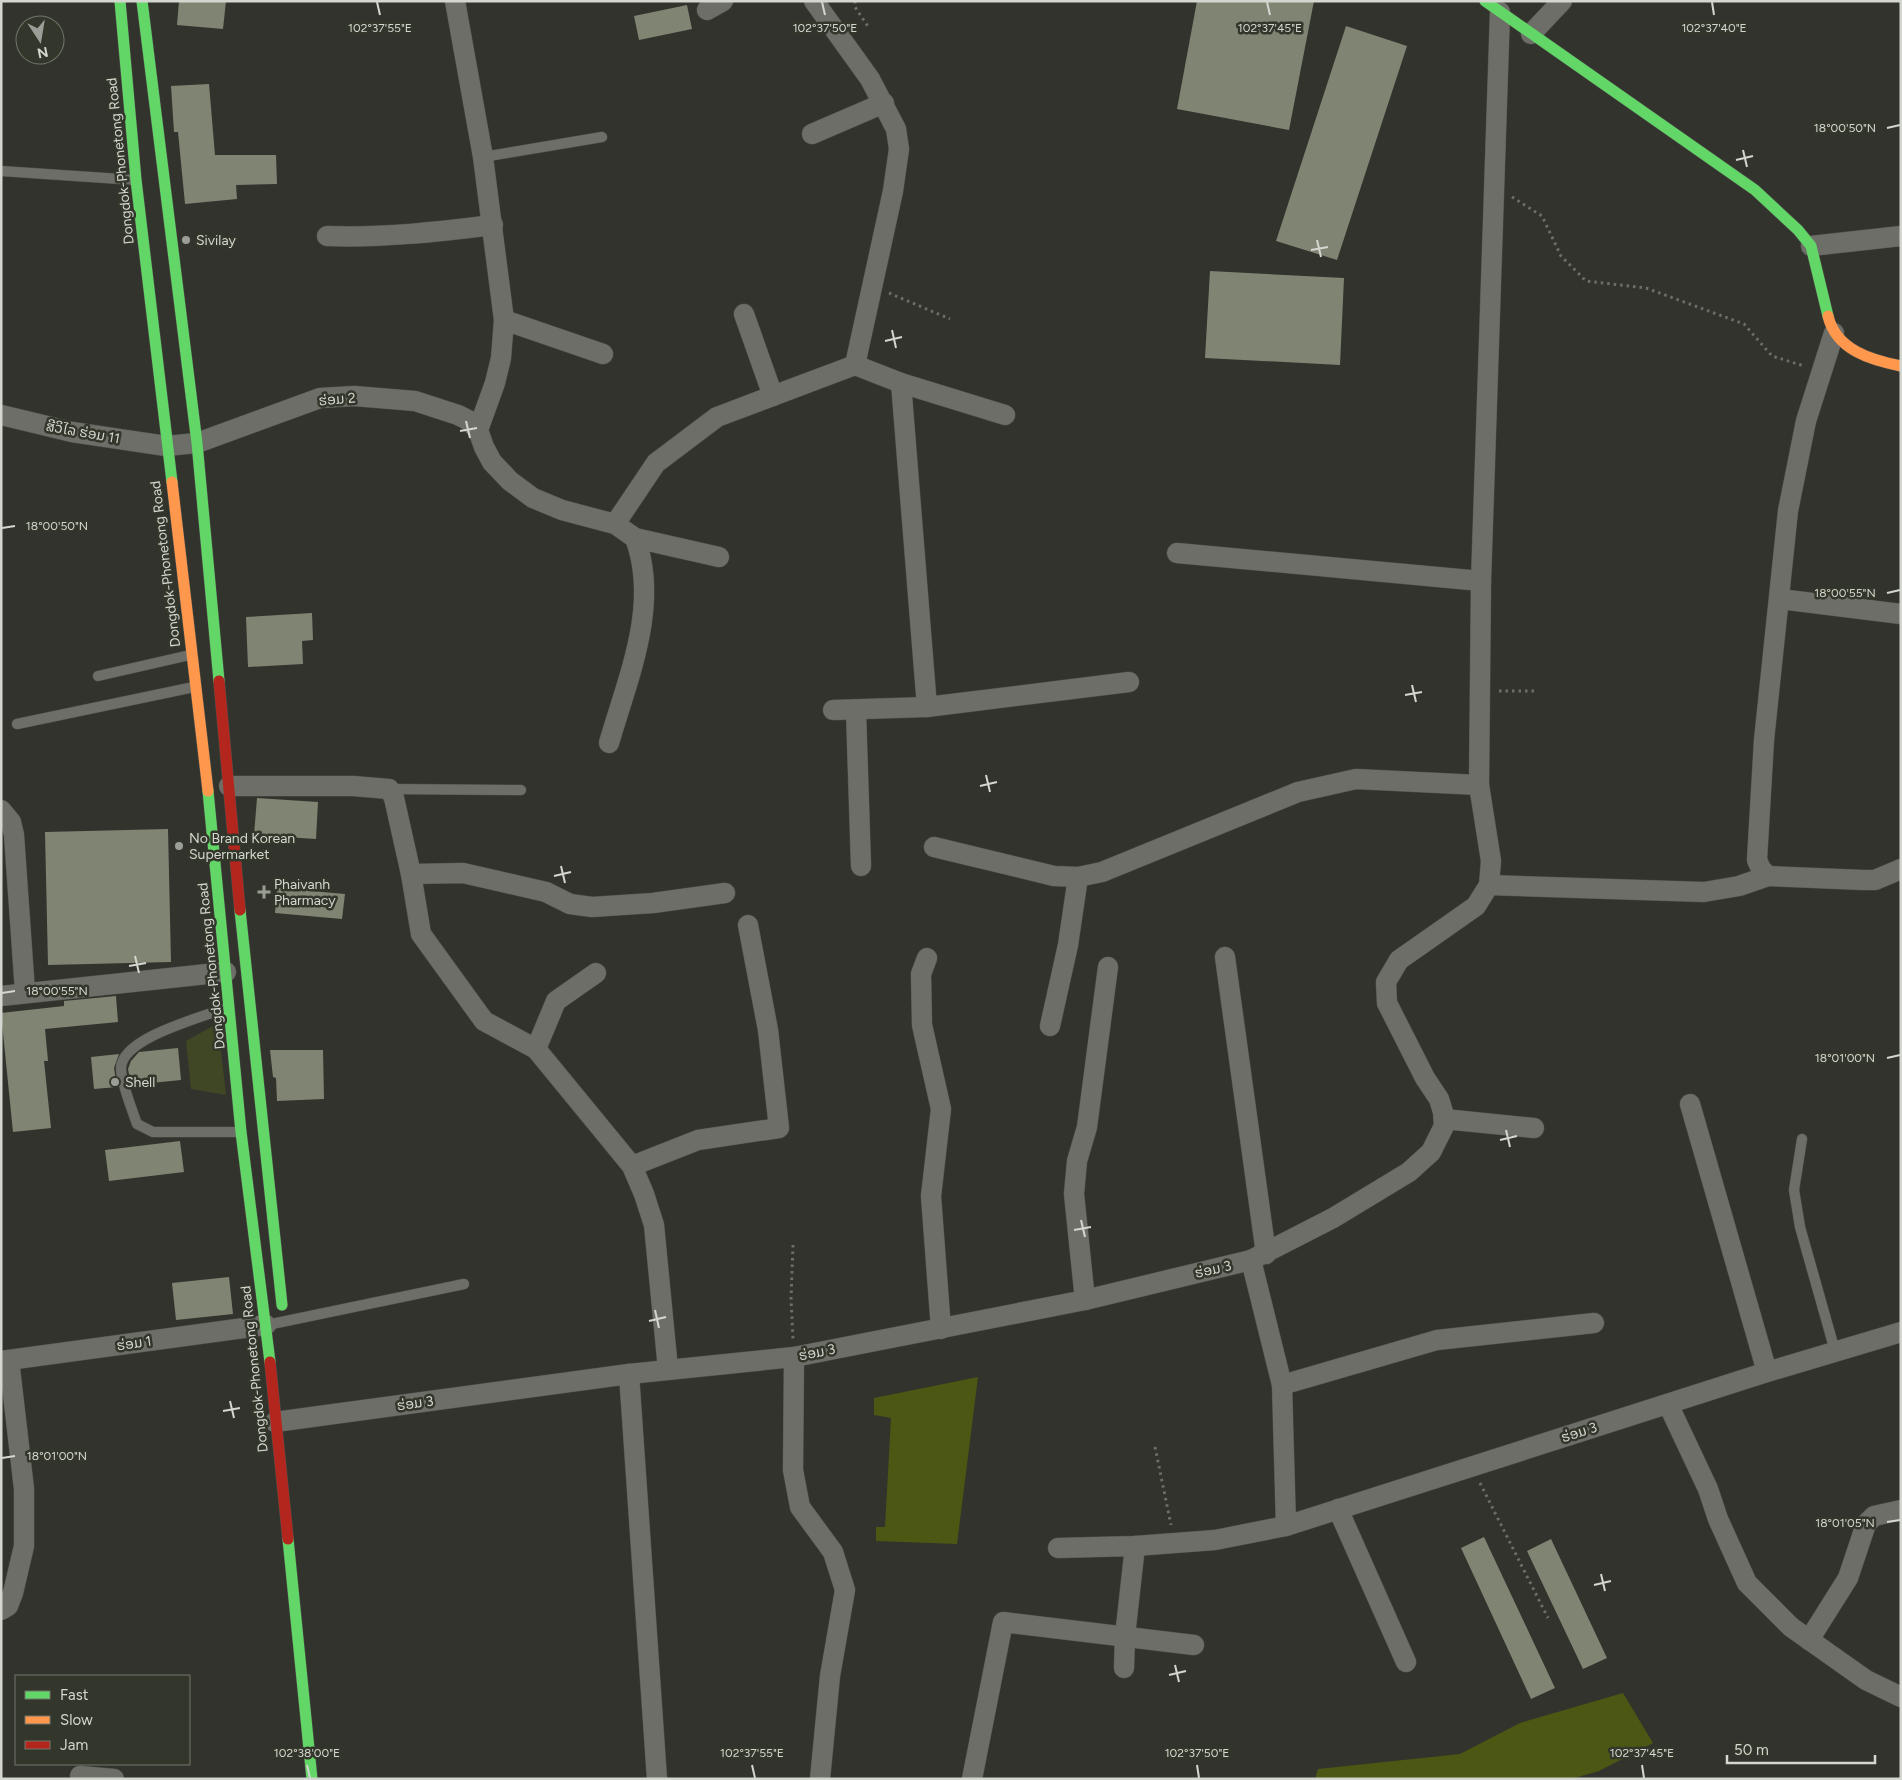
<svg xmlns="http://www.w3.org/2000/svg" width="1902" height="1780" font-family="Figtree,'Noto Sans Lao',sans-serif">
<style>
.green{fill:#404725}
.water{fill:#4c5713}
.building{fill:#808473}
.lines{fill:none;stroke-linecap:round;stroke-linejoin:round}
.lane-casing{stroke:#4e504a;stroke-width:11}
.street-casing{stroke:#4e504a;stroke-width:21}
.fast-casing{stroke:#4e504a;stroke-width:12}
.slow-casing{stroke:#4e504a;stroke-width:12}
.jam-casing{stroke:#4e504a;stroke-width:12}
.path{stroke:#6d6e69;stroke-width:3;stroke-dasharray:2.5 4;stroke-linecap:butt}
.lane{stroke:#6e6e69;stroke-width:10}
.street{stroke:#6e6e69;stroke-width:20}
.fast{stroke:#63d668;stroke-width:11}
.slow{stroke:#ff974d;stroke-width:11}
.jam{stroke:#b3261e;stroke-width:11}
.ticks{fill:none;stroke:#d4d7cf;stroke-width:2}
.poi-dot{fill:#9b9e96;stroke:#33362a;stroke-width:2}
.labels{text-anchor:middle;stroke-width:5;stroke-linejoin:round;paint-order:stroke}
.street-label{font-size:14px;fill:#d4d7cf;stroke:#33362a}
.poi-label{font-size:14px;fill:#d4d7cf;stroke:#33362a;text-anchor:start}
.ticks-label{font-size:12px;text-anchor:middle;fill:#d4d7cf;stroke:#33362a;stroke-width:5;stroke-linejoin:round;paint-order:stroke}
</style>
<rect width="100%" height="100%" fill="#32332d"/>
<polygon class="green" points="218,1023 226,1095 191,1089 186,1041"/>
<g class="water">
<polygon points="978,1377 957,1544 876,1541 876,1527 885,1527 891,1418 874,1415 874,1398"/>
<polygon points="1623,1693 1653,1743 1599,1771 1571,1779 1315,1779 1318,1769 1460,1754 1520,1723"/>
</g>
<g class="building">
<polygon points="179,1 226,1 223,29 177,25"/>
<polygon points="1197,1 1314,1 1289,130 1177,109"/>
<polygon points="687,5 692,29 639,40 634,16"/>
<polygon points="1346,26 1407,46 1337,260 1276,241"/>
<polygon points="209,84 215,155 276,155 277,184 236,185 237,199 185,204 178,132 174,132 171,86"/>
<polygon points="1210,271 1344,278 1340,365 1205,358"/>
<polygon points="312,613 313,640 302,641 303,664 248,667 246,617"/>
<polygon points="257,798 318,802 316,839 254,835"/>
<polygon points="168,829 171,962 48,965 45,832"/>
<polygon points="277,888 345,894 342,919 275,913"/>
<polygon points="116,996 118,1022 45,1029 48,1061 44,1061 51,1128 13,1132 1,1013 64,1006 64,1001"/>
<polygon points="178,1048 181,1080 131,1085 128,1069 131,1061 139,1052"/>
<polygon points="270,1050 323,1050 324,1099 277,1101 276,1078 273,1077"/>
<polygon points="119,1054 114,1068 117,1087 94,1089 91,1057"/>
<polygon points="180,1141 184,1172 109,1181 105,1150"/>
<polygon points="229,1277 233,1314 176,1320 172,1283"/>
<polygon points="1484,1537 1555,1688 1531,1699 1461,1548"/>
<polygon points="1551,1539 1607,1658 1583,1669 1527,1551"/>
</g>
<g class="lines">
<g class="lane-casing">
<g id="lane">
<polyline points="483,157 602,137"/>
<polyline points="1,171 135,180"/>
<polyline points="98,676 190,655"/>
<polyline points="17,724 194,687"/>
<polyline points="389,789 521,790"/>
<path d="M228 1007C204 1017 122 1037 121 1068 121 1083 132 1109 137 1124L153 1132H240"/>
<polyline points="1802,1139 1794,1190 1800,1227 1835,1351"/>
<polyline points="267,1325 464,1284"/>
</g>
</g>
<g class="street-casing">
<g id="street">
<polyline points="455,1 483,157 504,320 501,358 495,383 478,430 484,447 492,462 510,481 533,498 562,510 615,524 635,538 719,557"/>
<polyline points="814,1 870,79 896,129 899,149 893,191 855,365"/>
<polyline points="707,10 723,1"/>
<polyline points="1531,34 1562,1"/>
<polyline points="812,134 884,103"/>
<path d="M327 236C383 238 437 232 493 225"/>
<polyline points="1811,246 1901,236"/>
<polyline points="744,314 773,396"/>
<polyline points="504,320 603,354"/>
<polyline points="1834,333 1806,421 1788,511 1764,740 1757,860 1761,869 1768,876 1863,880 1875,880 1901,869"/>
<polyline points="901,383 927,707"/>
<polyline points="1,415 72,432 166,446 197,443 320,398 354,396 415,401 458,415 468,420 478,430"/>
<polyline points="615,524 656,463 717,417 855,365 901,383 1005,415"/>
<polyline points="1177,553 1481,581"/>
<polyline points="1780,599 1901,614"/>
<polyline points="833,710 927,707 1129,682"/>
<polyline points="856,711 861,866"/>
<path d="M609 743C628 677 660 605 635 538"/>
<polyline points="229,786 353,786 389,789 394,798 411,874 421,934 484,1021 536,1049 632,1166 644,1194 654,1225 668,1369"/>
<polyline points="1,810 11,822 14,835 25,992"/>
<polyline points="934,847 1054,876 1078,877 1102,872 1298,792 1356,779 1479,785"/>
<polyline points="411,874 463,873 546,892 570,904 592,907 653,903 725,893"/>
<polyline points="1489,885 1704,892 1739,886 1768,876"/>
<polyline points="1225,957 1266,1254"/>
<polyline points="927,958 921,974 922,1025 941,1109 931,1196 941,1329"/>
<polyline points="1,996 226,972"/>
<polyline points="1050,1026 1068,945 1078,877"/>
<polyline points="536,1049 556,1001 596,973"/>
<polyline points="1690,1104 1767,1372"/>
<polyline points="1444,1119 1534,1128"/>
<polyline points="632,1166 698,1140 779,1128 768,1030 748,925"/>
<polyline points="1251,1260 1282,1385 1286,1526 1767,1372 1901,1332"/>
<polyline points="1085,1300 1074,1194 1077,1161 1087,1127 1108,967"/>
<polyline points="794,1357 793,1470 800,1507 833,1552 845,1590 830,1676 820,1779"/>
<polyline points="1,1361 266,1325"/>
<polyline points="629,1374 657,1779"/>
<polyline points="1282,1385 1437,1340 1594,1323"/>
<polyline points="1668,1404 1708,1489 1718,1519 1747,1583 1791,1627 1866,1680 1901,1697"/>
<polyline points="275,1422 629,1374 794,1357 1085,1300 1251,1260 1333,1218 1409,1172 1431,1152 1444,1126 1443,1112 1439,1099 1425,1078 1387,1003 1386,982 1399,960 1476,906 1489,885 1491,861 1479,785 1481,581 1500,12"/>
<polyline points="1338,1509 1406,1662"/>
<polyline points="1058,1548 1135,1546 1215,1540 1286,1526"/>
<polyline points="1,1610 8,1606 13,1593 24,1546 24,1489 9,1360"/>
<polyline points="1809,1640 1848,1578 1866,1524 1874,1516 1901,1510"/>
<polyline points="1124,1668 1125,1636 1135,1546"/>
<polyline points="80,1776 114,1779"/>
<polyline points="972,1779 1003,1622 1194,1645"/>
</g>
</g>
<g class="fast-casing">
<g id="fast">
<polyline points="120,1 136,180 172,482"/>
<polyline points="142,1 197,443 219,681"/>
<polyline points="1485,1 1755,190 1798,230 1811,246 1828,316"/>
<polyline points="208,791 241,1132 270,1362"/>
<polyline points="240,910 282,1305"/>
<polyline points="288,1539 312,1779"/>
</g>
</g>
<g class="slow-casing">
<g id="slow">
<path d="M1828 316C1836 350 1871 360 1901 366"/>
<polyline points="172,482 208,791"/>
</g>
</g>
<g class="jam-casing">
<g id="jam">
<polyline points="219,681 240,910"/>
<polyline points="270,1362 288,1539"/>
</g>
</g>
<g class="path">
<polyline points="855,1 855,7 869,28"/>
<polyline points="1512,197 1542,216 1561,256 1586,281 1646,288 1744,324 1772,356 1804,366"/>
<polyline points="889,293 950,319"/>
<polyline points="1499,691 1537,691"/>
<polyline points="793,1245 791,1299 793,1339"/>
<polyline points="1155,1447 1171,1525"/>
<polyline points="1480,1483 1548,1618"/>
</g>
<use href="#lane" class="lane"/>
<use href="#street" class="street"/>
<use href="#fast" class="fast"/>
<use href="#slow" class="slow"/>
<use href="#jam" class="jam"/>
</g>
<path class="ticks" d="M377 2 380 15M822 2 825 15M1267 2 1270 15M1712 2 1714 15M1887 128 1900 125M1743 150 1747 167M1736 160 1753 156M1317 240 1321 257M1311 250 1328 247M892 330 896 348M885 341 902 337M466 421 470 438M460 431 477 428M2 528 15 526M1887 593 1900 590M1412 685 1416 702M1405 695 1422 692M986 775 990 792M980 786 997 782M561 866 565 883M554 876 571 872M135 956 139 973M129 966 146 963M2 993 15 991M1887 1058 1900 1055M1506 1130 1510 1147M1500 1140 1517 1136M1081 1220 1085 1237M1074 1230 1091 1227M655 1310 659 1328M649 1321 666 1317M230 1401 234 1418M223 1411 240 1408M2 1458 15 1456M1887 1522 1900 1520M1601 1574 1605 1591M1594 1585 1611 1581M1175 1665 1179 1682M1169 1675 1186 1671M307 1765 310 1778M752 1765 755 1778M1197 1765 1199 1778M1642 1765 1644 1778"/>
<g class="poi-dot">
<circle cx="186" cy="240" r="5"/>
<circle cx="179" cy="846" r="5"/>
<path d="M261.5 884.5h5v5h5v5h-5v5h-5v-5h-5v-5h5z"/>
<circle cx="115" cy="1082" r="5"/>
</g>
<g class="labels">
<g class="street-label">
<text transform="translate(120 161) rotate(-96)" y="5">Dongdok-Phonetong Road</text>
<text transform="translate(337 399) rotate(-5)" y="5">ຮ່ອມ 2</text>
<text transform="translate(83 432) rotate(10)" y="5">ສີວິໄລ ຮ່ອມ 11</text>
<text transform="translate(165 564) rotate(-97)" y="5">Dongdok-Phonetong Road</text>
<text transform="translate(211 966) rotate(-96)" y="5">Dongdok-Phonetong Road</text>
<text transform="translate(1213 1269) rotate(-13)" y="5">ຮ່ອມ 3</text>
<text transform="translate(134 1343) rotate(-8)" y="5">ຮ່ອມ 1</text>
<text transform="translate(817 1352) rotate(-11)" y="5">ຮ່ອມ 3</text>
<text transform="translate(254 1369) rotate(-96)" y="5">Dongdok-Phonetong Road</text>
<text transform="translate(415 1403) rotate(-8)" y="5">ຮ່ອມ 3</text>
<text transform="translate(1579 1432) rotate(-18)" y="5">ຮ່ອມ 3</text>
</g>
<g class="poi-label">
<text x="196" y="245">Sivilay</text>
<text x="189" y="843">No Brand Korean<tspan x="189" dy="16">Supermarket</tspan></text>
<text x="274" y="889">Phaivanh<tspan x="274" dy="16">Pharmacy</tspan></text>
<text x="125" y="1087">Shell</text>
</g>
</g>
<g class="ticks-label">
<text x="380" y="32">102°37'55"E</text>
<text x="825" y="32">102°37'50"E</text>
<text x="1270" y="32">102°37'45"E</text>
<text x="1714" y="32">102°37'40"E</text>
<text x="1845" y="132">18°00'50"N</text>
<text x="57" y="530">18°00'50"N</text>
<text x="1845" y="597">18°00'55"N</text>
<text x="57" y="995">18°00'55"N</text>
<text x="1845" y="1062">18°01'00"N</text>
<text x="57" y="1460">18°01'00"N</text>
<text x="1845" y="1527">18°01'05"N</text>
<text x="307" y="1757">102°38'00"E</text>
<text x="752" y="1757">102°37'55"E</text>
<text x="1197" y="1757">102°37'50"E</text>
<text x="1642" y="1757">102°37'45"E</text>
</g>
<rect width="1902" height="1780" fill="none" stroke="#d4d7cf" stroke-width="5"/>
<rect x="15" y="1675" width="175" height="90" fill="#33362a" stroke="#73766c"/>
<rect x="25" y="1691" width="25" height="8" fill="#63d668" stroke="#73766c"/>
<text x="60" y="1700" font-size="15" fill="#d4d7cf">Fast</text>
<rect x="25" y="1716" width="25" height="8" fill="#ff974d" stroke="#73766c"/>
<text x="60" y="1725" font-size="15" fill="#d4d7cf">Slow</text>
<rect x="25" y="1741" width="25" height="8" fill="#b3261e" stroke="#73766c"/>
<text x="60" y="1750" font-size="15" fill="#d4d7cf">Jam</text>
<g transform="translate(40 40) rotate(168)"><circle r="24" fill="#33362a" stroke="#73766c"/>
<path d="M0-4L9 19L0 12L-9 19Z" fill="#9b9e96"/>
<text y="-8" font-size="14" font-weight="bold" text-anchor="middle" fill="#d4d7cf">N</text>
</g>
<path d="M1727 1755v8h148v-8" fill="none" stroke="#d4d7cf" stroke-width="2.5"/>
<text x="1734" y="1755" font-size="15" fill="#d4d7cf" stroke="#33362a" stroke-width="4" paint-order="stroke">50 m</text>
</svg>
